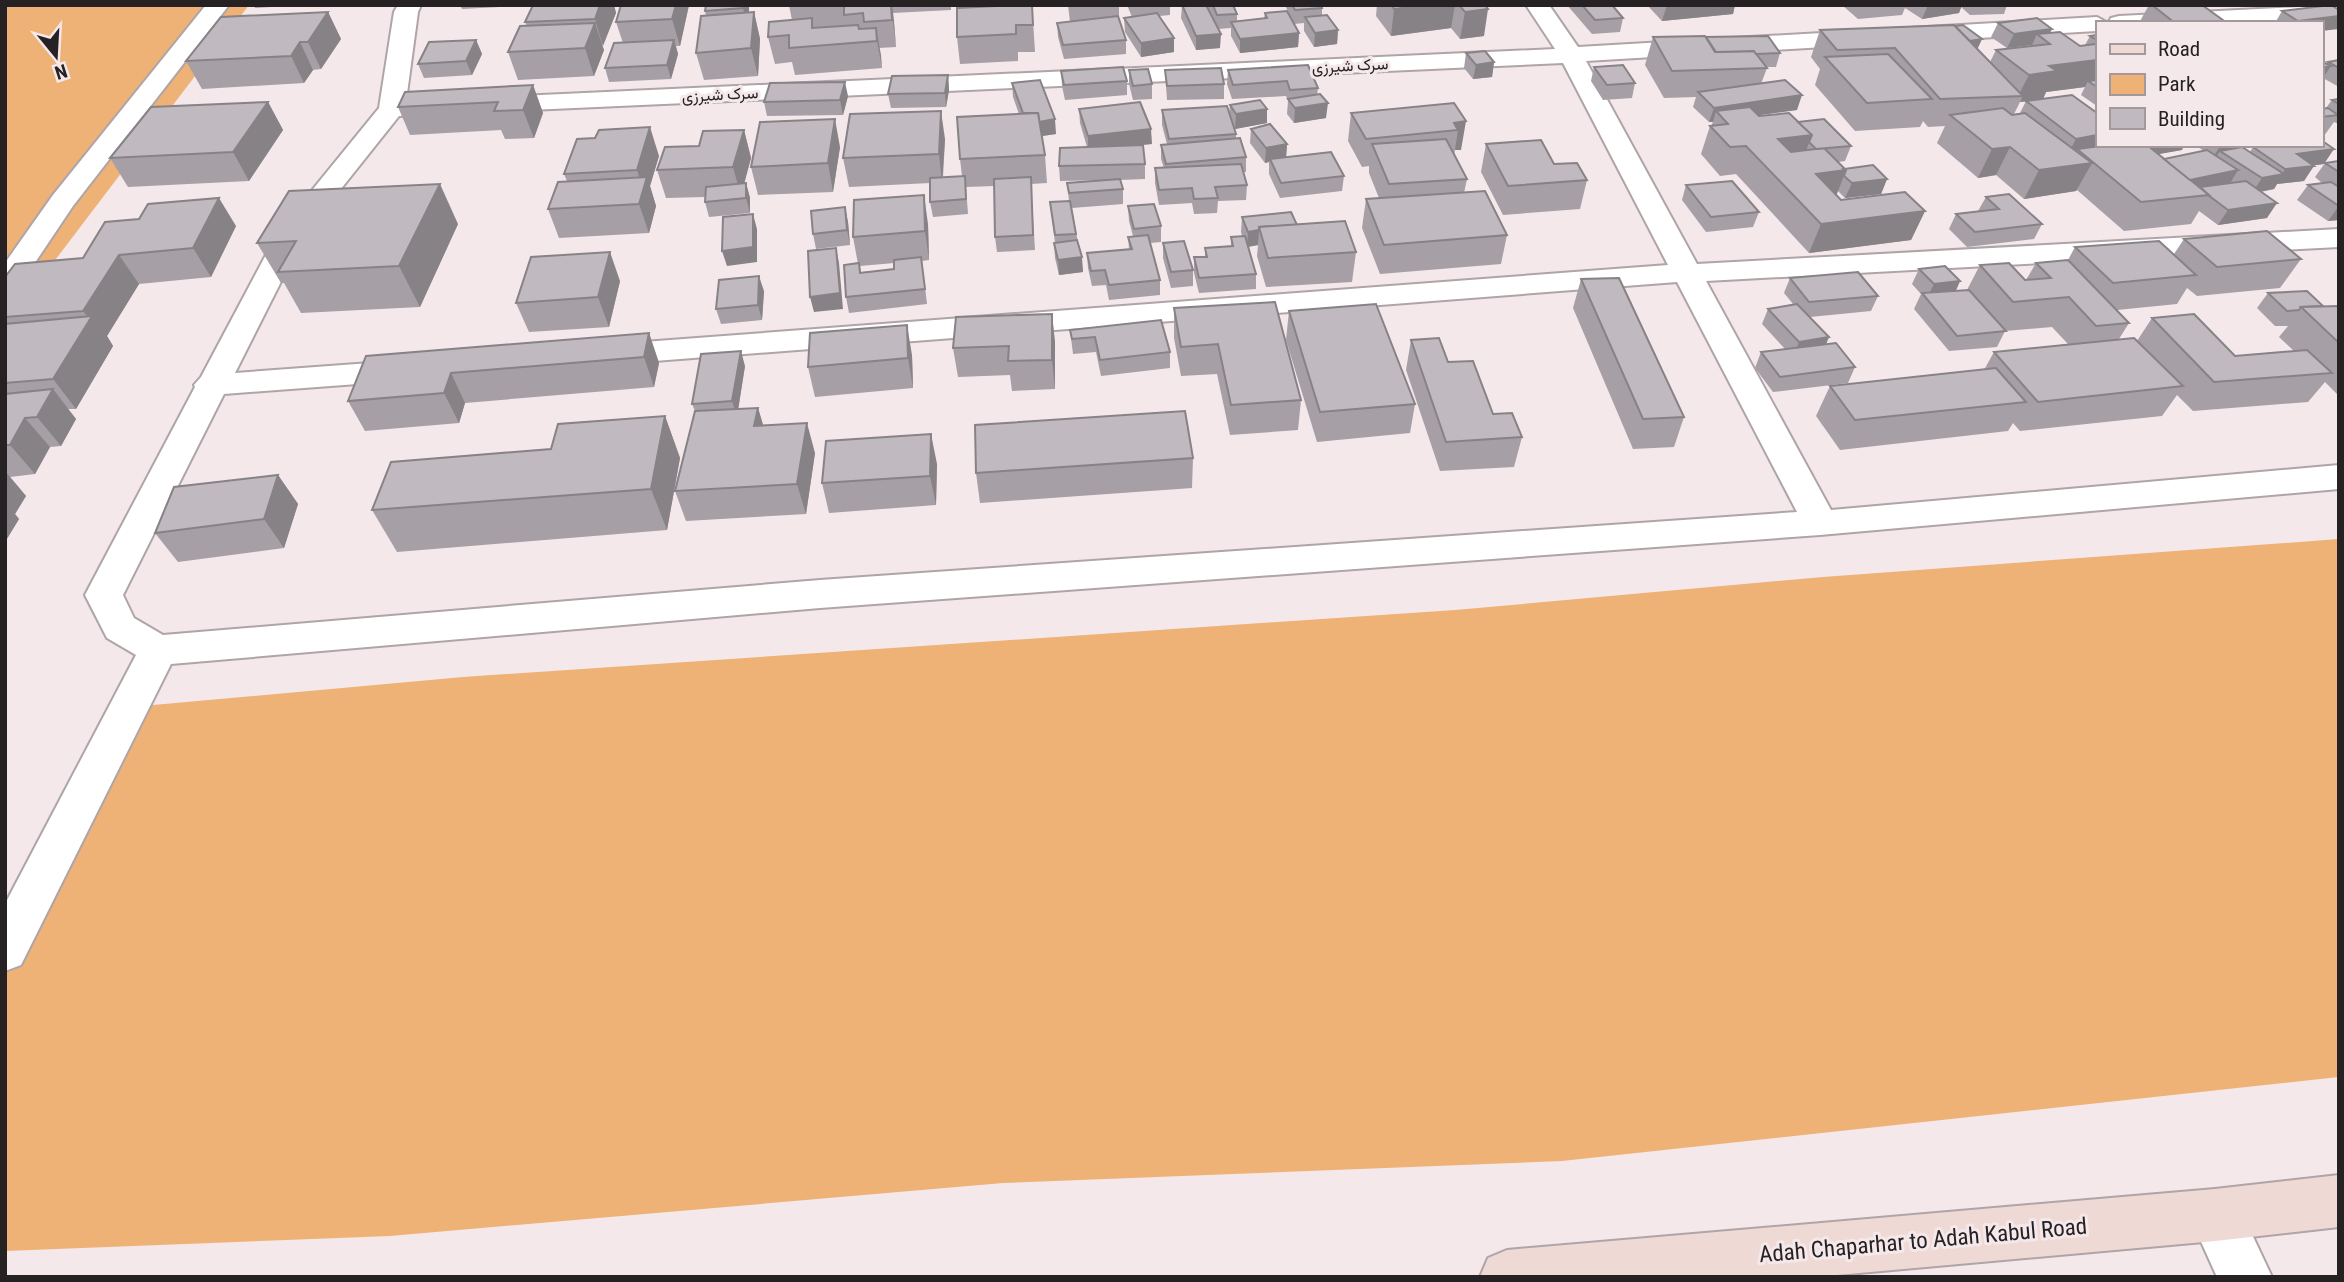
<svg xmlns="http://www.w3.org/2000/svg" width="2344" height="1282" font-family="'Roboto Condensed',Vazirmatn,sans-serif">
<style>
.green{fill:#eeb276}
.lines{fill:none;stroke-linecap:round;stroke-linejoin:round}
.street-casing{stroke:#afa4a7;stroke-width:4}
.secondary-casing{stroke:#afa4a7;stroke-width:4}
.street{fill:#fff;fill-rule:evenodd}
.secondary{fill:#efd9d4;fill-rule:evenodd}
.wall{fill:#a69fa5;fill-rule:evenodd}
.shaded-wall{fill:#878286}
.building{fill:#c1b9c0;stroke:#878286;stroke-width:2}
.labels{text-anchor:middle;stroke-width:6;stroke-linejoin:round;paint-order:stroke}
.far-street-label{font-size:16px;fill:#262223;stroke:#f4e8eb}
.near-street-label{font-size:23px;fill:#262223;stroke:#f4e8eb}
</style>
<rect width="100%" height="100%" fill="#f4e8eb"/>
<g class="green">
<polygon points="5,5 249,5 5,326"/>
<polygon points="2339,539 2339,1077 1562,1161 1003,1183 390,1236 5,1251 5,962 131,707 463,677 1455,610 1823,577"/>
</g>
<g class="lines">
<g class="street-casing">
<g id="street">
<polygon points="206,5 229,5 73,206 16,291 5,294 5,263 53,195"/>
<path d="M398 5H421L418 12 406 101 1555 49 1526 5H1549L1578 47 2097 17 2108 23 2111 18 2119 16 2339 5V17L2241 23H2097V31L1586 61 1697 264 2339 229V247L1706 281 1831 510 2339 465V489L1820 535 820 608 171 664 21 965 5 971V904L136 655 107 638 85 595 195 387 194 385 201 377 278 232 379 108 394 12ZM1563 63 1668 265 603 345 592 348 587 355 592 362 603 365 1677 282 1797 512 820 580 163 635 134 618 123 595 224 394 411 380 422 377 427 370 422 363 411 360 235 373 305 234 399 116Z"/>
<polygon points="2215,1189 2234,1196 2272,1277 2217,1277 2189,1215 2196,1196"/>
</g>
</g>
<g class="secondary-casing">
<polygon id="secondary" points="2339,1175 2339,1227 2215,1241 1815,1277 1480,1277 1488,1258 1507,1250 2215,1189"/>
</g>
<use href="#street" class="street"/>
<use href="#secondary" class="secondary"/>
</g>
<g class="wall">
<polygon points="254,5 304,5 255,8"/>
<polygon points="460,5 500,5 500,7 462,9"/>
<polygon points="533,5 614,5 616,13 602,46 604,50 594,76 518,80 508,52 527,26 525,22"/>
<polygon points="621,5 689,5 680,46 676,46 678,54 671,79 609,82 605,68 623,43 616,22"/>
<polygon points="749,5 749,13 754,12 760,39 758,76 704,80 696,53 706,16 705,11"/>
<polygon points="789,5 951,5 951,10 893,13 896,47 879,48 882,68 795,75 792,62 775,64 768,37 792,20"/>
<polygon points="1032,5 1035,52 1018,52 1018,61 960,64 957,37"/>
<polygon points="1068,5 1119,5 1119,21 1126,40 1126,54 1064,59 1058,37 1057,23 1070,22"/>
<polygon points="1127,5 1170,5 1170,15 1159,16 1174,38 1174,52 1141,57 1125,32 1124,18 1132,17"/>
<polygon points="1170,5 1233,5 1237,14 1237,21 1264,19 1265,13 1293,22 1285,5 1321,5 1322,8 1322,16 1338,30 1337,44 1314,47 1304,31 1304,23 1294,24 1299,33 1298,47 1240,53 1231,36 1231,28 1218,29 1220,48 1196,50 1181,18 1182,6 1171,7"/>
<polygon points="1377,5 1485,5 1484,36 1460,39 1451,28 1391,36 1376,16"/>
<polygon points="1567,5 1612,5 1623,18 1620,32 1592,34"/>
<polygon points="1647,5 1735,5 1733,14 1662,21"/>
<polygon points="1842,5 2007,5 2004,14 1970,15 1961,7 1959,13 1922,19 1905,8 1902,15 1858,19"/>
<polygon points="2149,5 2202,5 2227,23 2139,23"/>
<polygon points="2282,11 2321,23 2275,23"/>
<polygon points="328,12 341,39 321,69 313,70 304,83 202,89 186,61"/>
<path d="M1998 23 2050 33 2080 46 2085 45 2090 36 2097 35V106L2081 95 2085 87 2046 92 2043 99 2097 145H2184L2182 150 2158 154 2164 159 2204 151 2195 145H2253L2252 147 2243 148 2250 152 2253 147 2324 164 2313 165 2304 181 2277 184 2274 189 2261 192 2267 218 2218 225 2199 211 2191 224 2124 231 2077 190 2076 191 2024 199 1996 175 1978 178 1937 143 1945 126 1928 127 1923 121 1920 127 1855 131 1815 85 1820 69 1811 57 1820 30 1982 39 1977 49 1990 62 1996 50 2032 46V45L2007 48 1991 37ZM2035 100 2026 101 2020 113 2014 114 2020 102Z"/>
<polygon points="1653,37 1706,37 1780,53 1776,67 1766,67 1767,68 1761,84 1797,110 1758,115 1759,116 1798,122 1851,146 1845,161 1838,162 1844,169 1887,179 1881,194 1845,198 1838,191 1836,195 1841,200 1925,211 1911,240 1809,253 1736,174 1720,176 1701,154 1710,126 1711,126 1713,122 1709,122 1693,107 1696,97 1664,98 1645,65"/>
<polygon points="476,40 482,54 472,75 424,78 418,64"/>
<polygon points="1466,53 1494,62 1492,77 1473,79 1464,68"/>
<polygon points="2339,60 2339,87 2323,78 2321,81 2321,61 2327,64 2328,62"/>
<polygon points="1308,65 1318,88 1317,95 1326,118 1294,123 1287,114 1288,101 1286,96 1232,99 1227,84 1228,70"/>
<polygon points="1594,67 1635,83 1632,98 1603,100 1591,81"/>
<polygon points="1129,70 1152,84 1152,99 1133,100 1129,84"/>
<polygon points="1165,70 1224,84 1224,99 1167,100"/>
<polygon points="1061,71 1127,81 1127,95 1065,100 1062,86"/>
<polygon points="948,75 949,90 946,107 891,108 888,94"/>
<polygon points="1012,83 1056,134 1042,136 1045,155 1047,183 1031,184 1035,250 997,252 995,237 994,186 966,187 968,214 933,217 930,202 930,183 849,187 843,158 945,139 943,178 962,176 960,159 1019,114 1013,97"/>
<polygon points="533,85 543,113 534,138 505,139 501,130 410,135 398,107"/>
<polygon points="848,96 843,115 767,116 764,102"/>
<polygon points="2339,99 2339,124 2334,122 2321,140 2321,109 2326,108 2332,100"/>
<polygon points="268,102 283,130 249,181 128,187 110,158"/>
<polygon points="1454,103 1461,150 1455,150 1454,155 1467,179 1464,193 1507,235 1501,264 1380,274 1362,228 1366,199 1379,198 1369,173 1369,166 1362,167 1348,141 1351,113"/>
<polygon points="1230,105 1267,123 1235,129 1234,127 1236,134 1236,139 1246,157 1246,172 1243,172 1247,185 1246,200 1218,201 1217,213 1194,214 1192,203 1159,205 1155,183 1155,168 1164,168 1161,159 1161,145 1167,144 1162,125 1162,110 1229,113"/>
<polygon points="1079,109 1152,144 1138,145 1145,164 1145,179 1120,180 1123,189 1123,204 1072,208 1083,272 1059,275 1055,258 1054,243 1055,243 1050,202 1069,201 1067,183 1106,180 1060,181 1059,166 1087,147 1080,123"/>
<polygon points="1251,129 1287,144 1286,157 1344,176 1342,191 1280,198 1269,174 1269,162 1265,163 1250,143"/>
<polygon points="744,130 751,158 744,183 746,183 750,198 750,213 709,217 705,202 705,197 666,198 657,170 699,146"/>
<polygon points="1486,144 1554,164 1587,180 1580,209 1503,215 1481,172"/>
<polygon points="840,147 833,192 758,195 751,167"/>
<polygon points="659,156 650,186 656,206 649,233 559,238 548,209 567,181 564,174"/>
<polygon points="2339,161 2339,220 2328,221 2297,200 2308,185 2322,183 2315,177 2325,163"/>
<polygon points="1686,185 1759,212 1753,227 1706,232 1682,200"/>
<polygon points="1986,197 2042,224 2034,239 1967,247 1949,229 1956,214 1978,211"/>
<polygon points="1128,206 1161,226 1161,242 1150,243 1160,280 1160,295 1109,300 1106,285 1092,286 1088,268 1087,253 1129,249 1128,237 1133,236 1129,221"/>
<polygon points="845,207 848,222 850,245 816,249 813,234"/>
<polygon points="1242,217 1297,225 1356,252 1352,282 1266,287 1257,256 1258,245 1248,247 1256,274 1256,289 1199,293 1194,273 1194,257 1205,257 1205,248 1231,246 1231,237 1242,236 1241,232"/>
<polygon points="458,224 420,307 301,313 284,283 281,283 257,243"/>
<path d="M928 224 929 260 922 261 927 304 849 313 846 297 858 264 853 237ZM894 263V269L861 272 860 266Z"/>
<polygon points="236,226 211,277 139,284 107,336 113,346 76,409 68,409 76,419 61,446 50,447 35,474 10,477 26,496 15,514 19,519 5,542 5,277 83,258"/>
<polygon points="2184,239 2301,259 2280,288 2197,296 2187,288 2177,304 2117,310 2129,323 2119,339 2137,341 2152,318 2235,356 2294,351 2279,337 2288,326 2275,326 2257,308 2268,293 2323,306 2339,306 2339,396 2325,382 2308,402 2193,411 2177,395 2162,416 2020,431 2013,423 2008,431 1840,450 1816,416 1830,386 1984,370 1994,352 2068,344 2052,327 2005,331 1997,347 1949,351 1914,309 1921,294 1912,284 1919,269 1960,281 1956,291 1967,290 1980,265 2026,280 2036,263 2068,260 2075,247 2174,254"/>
<polygon points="1163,243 1193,270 1193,286 1171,288 1163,258"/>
<polygon points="1790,278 1878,296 1871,311 1810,317 1826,344 1855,367 1848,383 1773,392 1755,368 1761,352 1785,349 1762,324 1768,309 1793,304 1784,293"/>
<polygon points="1581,279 1684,417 1674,447 1633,449 1573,308"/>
<polygon points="620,281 609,327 529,332 516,303"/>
<polygon points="764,291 762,320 721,324 716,309"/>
<polygon points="1174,308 1301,400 1298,430 1230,435 1217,374 1181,376 1174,338"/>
<polygon points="1289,311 1415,404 1410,433 1317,442 1286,340"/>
<polygon points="1052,314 1055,343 1055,389 1012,391 1010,375 958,377 953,348"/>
<polygon points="1070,330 1170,352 1170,368 1101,376 1096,352 1073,354"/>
<polygon points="649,333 659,363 654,387 465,403 459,423 365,431 348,401 366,356"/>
<polygon points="1411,340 1448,362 1493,414 1522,437 1514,467 1440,471 1406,370"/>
<polygon points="912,355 913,388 815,397 808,367"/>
<polygon points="745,366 738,409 758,408 763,425 815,453 806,514 686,521 675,491 695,411 692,404"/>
<polygon points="665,416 680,458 667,530 397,552 372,510"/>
<polygon points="1193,458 1192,488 980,503 976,473"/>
<polygon points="937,464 936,505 829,513 822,483"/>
<polygon points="278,475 298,504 284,548 178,562 155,533"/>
</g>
<g class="shaded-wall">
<polygon points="600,5 614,5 616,13 603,46 595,19"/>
<polygon points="676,5 689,5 680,46 672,19"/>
<polygon points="743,5 749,5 749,35 743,8"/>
<polygon points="891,5 892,5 894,21 896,47"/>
<polygon points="1426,5 1455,5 1451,28 1391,36 1394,9"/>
<polygon points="1667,5 1735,5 1733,14 1662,21"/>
<polygon points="1928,5 1962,5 1959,13 1922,19"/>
<polygon points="1488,9 1484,36 1460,39 1465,12"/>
<polygon points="328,12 341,39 321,69 308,42"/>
<polygon points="754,12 760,39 758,76 751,48"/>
<polygon points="2339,16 2339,29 2321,31 2321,23 2297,23 2298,21"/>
<polygon points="595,23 604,50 594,76 585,48"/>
<polygon points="876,28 881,55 882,68 877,41"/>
<polygon points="2052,29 2046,41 2037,34 2032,45 2007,48 2014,34"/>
<polygon points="1338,30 1337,44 1314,47 1315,33"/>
<polygon points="1299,33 1298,47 1240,53 1240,39"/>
<polygon points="1221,34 1220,48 1196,50 1196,36"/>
<polygon points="1174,38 1174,52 1141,57 1141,43"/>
<polygon points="1982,39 1975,54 1961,42"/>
<polygon points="476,40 482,54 472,75 466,61"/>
<polygon points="674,40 678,54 671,79 667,65"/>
<polygon points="300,42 313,70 304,83 291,56"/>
<polygon points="2097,60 2097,86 2088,81 2085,87 2046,92 2043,99 2020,102 2023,96 2018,96 2029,75 2049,66"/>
<polygon points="1494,62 1492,77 1473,79 1476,65"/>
<polygon points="2331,66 2321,81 2321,68"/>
<polygon points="948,75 949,90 946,107 945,93"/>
<polygon points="845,82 848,96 843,115 840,100"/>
<polygon points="533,85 543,113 534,138 523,110"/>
<polygon points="1802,95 1797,110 1724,120 1716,111 1713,122 1709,122 1714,108"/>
<polygon points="268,102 283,130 249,181 233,152"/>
<polygon points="1328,103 1326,118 1294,123 1295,108"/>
<polygon points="1267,109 1267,123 1235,129 1236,114"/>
<polygon points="941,111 945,139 942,183 939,154"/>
<polygon points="835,119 840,147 833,192 828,163"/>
<polygon points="1055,119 1056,134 1028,138 1027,123"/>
<polygon points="1466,121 1461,150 1455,150 1458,130 1454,123"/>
<polygon points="650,127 659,156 650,186 656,206 649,233 639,204 643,190 637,170"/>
<polygon points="1151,129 1152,144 1088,150 1088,136"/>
<polygon points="744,130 751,158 741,196 733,167"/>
<polygon points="1812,135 1801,164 1778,139"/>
<polygon points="2097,135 2097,145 2116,145 2077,149 2068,166 2061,167 2076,139"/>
<polygon points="1287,144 1286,159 1270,159 1269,162 1265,163 1266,148"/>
<polygon points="2139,145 2184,145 2182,150 2131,159"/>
<polygon points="2221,145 2240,145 2235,153 2220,151 2216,157 2213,157"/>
<polygon points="2010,147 1996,175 1978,178 1992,149"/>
<polygon points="2334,149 2324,164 2287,169 2297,154"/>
<polygon points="2092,163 2076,191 2024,199 2039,170"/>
<polygon points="2314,166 2304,181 2277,184 2274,189 2252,193 2262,178 2282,175 2285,169"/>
<polygon points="1846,170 1835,199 1816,174"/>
<polygon points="2238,170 2229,185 2202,190 2184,181"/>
<polygon points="1887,179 1881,194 1845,198 1852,183"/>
<polygon points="746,183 750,198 750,213 746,198"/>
<polygon points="440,184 458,224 420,307 399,266"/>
<polygon points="924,195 928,224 929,260 925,231"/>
<polygon points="219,198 236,226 211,277 193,248"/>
<polygon points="2277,203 2267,218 2218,225 2228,210"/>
<polygon points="2339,206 2339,220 2328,221"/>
<polygon points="845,207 848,222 850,245 847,230"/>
<polygon points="1925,211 1911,240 1809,253 1821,224"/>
<polygon points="753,214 757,229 757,262 727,266 722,251"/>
<polygon points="1259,230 1258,245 1247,247 1248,232"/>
<polygon points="836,248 839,263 843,309 814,312 810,297"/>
<polygon points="610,252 620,281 609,327 598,297"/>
<polygon points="119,255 139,284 107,336 113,346 76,409 53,379 90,320 83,311"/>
<polygon points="1082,257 1083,272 1059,275 1058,260"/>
<polygon points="759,276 764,291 762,320 758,305"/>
<polygon points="1960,281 1953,296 1926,300 1934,284"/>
<polygon points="1052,314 1055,343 1055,389 1052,360"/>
<polygon points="907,325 912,355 913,388 908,358"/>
<polygon points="649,333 659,363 654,387 644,357"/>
<polygon points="1829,337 1823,352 1793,358 1799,342"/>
<polygon points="741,351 745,366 737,417 732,401"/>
<polygon points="451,373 465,403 459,423 444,393"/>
<polygon points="53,389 76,419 61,446 37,417"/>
<polygon points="758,408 767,438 754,426"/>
<polygon points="665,416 680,458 667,530 651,489"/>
<polygon points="25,418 50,447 35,474 10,445"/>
<polygon points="807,423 815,453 806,514 797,484"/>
<polygon points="931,434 937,464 936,505 930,476"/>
<polygon points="5,471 26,496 15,514 19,519 5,542"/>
<polygon points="278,475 298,504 284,548 264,519"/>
</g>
<g class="building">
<polygon points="533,5 600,5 595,19 525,22"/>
<polygon points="621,5 676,5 672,19 616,22"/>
<polygon points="706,5 743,5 743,8 705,11"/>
<polygon points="844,5 891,5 892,20 864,22 863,13 844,15"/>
<polygon points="1016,5 1032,5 1033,25 1016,25 1016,34 957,37 957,8"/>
<polygon points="1182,5 1206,5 1221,34 1196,36"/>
<polygon points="1213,5 1233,5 1237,14 1217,15"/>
<polygon points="1292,5 1321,5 1322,8 1295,10"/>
<polygon points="1392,5 1426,5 1394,9"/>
<polygon points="1459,5 1485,5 1488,9 1465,12"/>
<polygon points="1582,5 1612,5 1623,18 1595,20"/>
<polygon points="2152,5 2202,5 2227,23 2175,23"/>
<polygon points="2331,5 2339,10 2339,16 2298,21 2282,11"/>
<polygon points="1287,11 1299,33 1240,39 1231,22 1267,18 1265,13"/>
<polygon points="328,12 308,42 300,42 291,56 186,61 221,17"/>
<polygon points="754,12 751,48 696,53 701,16"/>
<polygon points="1157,13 1174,38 1141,43 1124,18"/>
<polygon points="1327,15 1338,30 1315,33 1305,17"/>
<polygon points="1118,16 1126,40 1063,45 1057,23"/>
<polygon points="812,18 812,28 858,25 859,29 876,28 877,41 789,48 789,35 768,37 769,22"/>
<polygon points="2037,18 2052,29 2014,34 1998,23"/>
<polygon points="595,23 585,48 508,52 520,26"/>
<polygon points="1954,25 2023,96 1940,99 1895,48 1837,50 1820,30"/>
<polygon points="1963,25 1982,39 1970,41 1955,26"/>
<polygon points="2060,32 2080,46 2095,44 2097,46 2097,60 2049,66 2057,71 2029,75 1996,50 2050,44 2037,34"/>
<polygon points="2097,35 2097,40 2090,36"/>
<polygon points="1705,36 1715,52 1754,51 1767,68 1672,71 1653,37"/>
<polygon points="1768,36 1780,53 1756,54 1754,51 1716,52 1706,37"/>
<polygon points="476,40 466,61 418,64 429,42"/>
<polygon points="674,40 667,65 605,68 614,43"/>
<polygon points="1485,51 1494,62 1476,65 1466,53"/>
<polygon points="1888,54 1932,99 1867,103 1825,57"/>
<polygon points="2339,60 2339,68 2328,62"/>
<polygon points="2321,61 2331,66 2321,68"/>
<polygon points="1308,65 1318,88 1290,90 1287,81 1233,85 1228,70"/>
<polygon points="1623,65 1635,83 1607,85 1594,67"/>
<polygon points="1123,67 1127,81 1064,85 1061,71"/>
<polygon points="1221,68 1224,84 1167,86 1165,70"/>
<polygon points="1148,69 1152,84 1133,86 1129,70"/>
<polygon points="948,75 945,93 888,94 892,76"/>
<polygon points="1040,80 1055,119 1039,122 1038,113 1023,113 1012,83"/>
<polygon points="1785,80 1802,95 1714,108 1698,92"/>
<polygon points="2097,80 2097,87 2088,81"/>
<polygon points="845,82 840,100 764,102 770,83"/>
<polygon points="533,85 523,110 494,111 498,102 398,107 405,92"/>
<polygon points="1320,94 1328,103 1295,108 1288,99"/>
<polygon points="2072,95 2097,113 2097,135 2076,139 2026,101"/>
<polygon points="2339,99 2339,104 2332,100"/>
<polygon points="1260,100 1267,109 1236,114 1230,105"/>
<polygon points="268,102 233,152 110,158 151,107"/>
<polygon points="1140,102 1151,129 1088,136 1079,109"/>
<polygon points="1454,103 1466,121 1454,123 1458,130 1366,139 1351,113"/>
<polygon points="1227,106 1236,134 1169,139 1162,110"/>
<polygon points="1750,107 1759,116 1789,113 1812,135 1778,139 1791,152 1824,148 1846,170 1816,174 1841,200 1905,192 1925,211 1821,224 1746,146 1730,147 1710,126 1728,124 1716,111"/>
<polygon points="2003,108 2012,115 2025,113 2092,163 2039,170 2010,147 1992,149 1950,115"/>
<polygon points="2328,108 2338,115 2321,117 2321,109"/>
<polygon points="941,111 939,154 843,158 850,114"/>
<polygon points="1038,113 1045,155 960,159 957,117"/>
<polygon points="835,119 828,163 751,167 760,122"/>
<polygon points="1824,119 1851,146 1816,149 1809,142 1812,135 1798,122"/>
<polygon points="1270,124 1287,144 1266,148 1251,129"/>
<polygon points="650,127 637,170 564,174 577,139 595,138 599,130"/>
<polygon points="744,130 733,167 657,170 665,147 699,146 703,131"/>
<polygon points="1240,138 1246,157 1166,164 1161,145"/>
<polygon points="1446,139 1467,179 1389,184 1372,144"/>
<polygon points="1541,140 1554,164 1577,163 1587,180 1508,186 1486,144"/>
<polygon points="2321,140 2334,149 2297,154 2314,166 2285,169 2253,147 2268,145 2321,145"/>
<polygon points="1143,145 1145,164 1059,166 1060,148"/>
<polygon points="2109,145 2147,145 2209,195 2141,202 2077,149"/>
<polygon points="2242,147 2284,174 2262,178 2220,151"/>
<polygon points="2207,150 2238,170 2190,180 2164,159"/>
<polygon points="1331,152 1344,176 1281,183 1270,159"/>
<polygon points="2339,161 2339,172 2325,163"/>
<polygon points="1241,164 1247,185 1215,187 1218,198 1194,199 1192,188 1159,190 1155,168"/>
<polygon points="1873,165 1887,179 1852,183 1844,176 1846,170 1844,169"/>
<polygon points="965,176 966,199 930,202 930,178"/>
<polygon points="647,177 639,204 548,209 558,182"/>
<polygon points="1031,177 1033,235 995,237 994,179"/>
<polygon points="1120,179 1123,189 1069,193 1067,183"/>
<polygon points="1732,181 1759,212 1711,217 1686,185"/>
<polygon points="2246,181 2277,203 2228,210 2208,195 2209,195 2200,187"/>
<polygon points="2331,182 2339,187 2339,206 2308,185"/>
<polygon points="746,183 746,198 705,202 706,187"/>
<polygon points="440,184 399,266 278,272 296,241 257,243 289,191"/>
<polygon points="1485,191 1507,235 1384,245 1366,199"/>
<polygon points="2009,194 2042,224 1975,232 1956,214 1999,209 1986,197"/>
<polygon points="924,195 925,231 853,237 854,200"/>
<polygon points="219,198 193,248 119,255 83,311 5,317 5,277 15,264 83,258 105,222 139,219 148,204"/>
<polygon points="1070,201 1076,234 1055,235 1050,202"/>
<polygon points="1154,204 1161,226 1134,229 1128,206"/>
<polygon points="845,207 847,230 813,234 811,211"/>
<polygon points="1291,212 1297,225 1259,227 1259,230 1248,232 1242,217"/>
<polygon points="753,214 753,247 722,251 723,217"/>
<polygon points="1345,221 1356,252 1268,258 1259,227"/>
<polygon points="2267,231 2301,259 2217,267 2184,239"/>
<polygon points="1148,235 1160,280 1109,285 1105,270 1091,271 1087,253 1132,249 1128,237"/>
<polygon points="1245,236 1256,274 1199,278 1194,257 1207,257 1205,248 1233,246 1231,237"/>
<polygon points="1077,240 1082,257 1058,260 1054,243"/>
<polygon points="1184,241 1193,270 1171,272 1163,243"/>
<polygon points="2159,241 2196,275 2113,283 2075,247"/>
<polygon points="836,248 840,293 810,297 808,251"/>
<polygon points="610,252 598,297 516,303 531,257"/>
<polygon points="921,257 925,289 846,297 844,265 859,263 860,273 894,269 894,260"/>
<polygon points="2068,260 2129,323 2096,326 2069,297 2013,302 1980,265 2009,263 2025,280 2051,278 2036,263"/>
<polygon points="1945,266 1960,281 1934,284 1919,269"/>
<polygon points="1858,272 1878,296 1809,302 1790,278"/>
<polygon points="759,276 758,305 716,309 719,280"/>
<polygon points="1619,278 1684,417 1643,419 1581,279"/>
<polygon points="1969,290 2006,331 1957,336 1922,293"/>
<polygon points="2307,291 2323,306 2301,307 2299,310 2287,311 2268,293"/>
<polygon points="1275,302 1301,400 1231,405 1218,344 1181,347 1174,308"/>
<polygon points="1376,304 1415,404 1320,412 1289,311"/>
<polygon points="1797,304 1829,337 1799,342 1768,309"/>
<polygon points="2339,306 2339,343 2301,307"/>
<polygon points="1052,314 1052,360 1008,361 1009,346 953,348 956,317"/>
<polygon points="2194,314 2235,356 2307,350 2332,373 2214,382 2152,318"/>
<polygon points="92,316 53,379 5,383 5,324"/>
<polygon points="1161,320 1170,352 1100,360 1095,337 1072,339 1070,330"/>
<polygon points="907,325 908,358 808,367 810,333"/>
<polygon points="649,333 644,357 451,373 444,393 348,401 366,356"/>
<polygon points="1439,338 1448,362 1473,361 1493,414 1512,413 1522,437 1446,442 1411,340"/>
<polygon points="2134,338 2183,386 2038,402 1994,352"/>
<polygon points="1836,343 1855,367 1780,377 1761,352"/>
<polygon points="741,351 732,401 692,404 701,354"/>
<polygon points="1996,368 2026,402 1855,420 1830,386"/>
<polygon points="53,389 37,417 25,418 10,445 5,445 5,394"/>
<polygon points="758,408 754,426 807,423 797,484 675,491 695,411"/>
<polygon points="1185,411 1193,458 976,473 975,425"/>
<polygon points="665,416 651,489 372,510 391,462 551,449 558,424"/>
<polygon points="931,434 930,476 822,483 826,441"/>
<polygon points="278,475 264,519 155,533 174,487"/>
</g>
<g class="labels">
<g class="far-street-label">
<text transform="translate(1350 65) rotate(-3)" y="6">سرک شیرزی</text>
<text transform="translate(720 94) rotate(-3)" y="6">سرک شیرزی</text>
</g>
<g class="near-street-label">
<text transform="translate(1923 1240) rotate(-5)" y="8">Adah Chaparhar to Adah Kabul Road</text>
</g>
</g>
<rect width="2344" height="1282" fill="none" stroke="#262223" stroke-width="14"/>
<rect x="2096" y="21" width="228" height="126" fill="#f4e8eb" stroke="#a2999b" stroke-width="2"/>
<rect x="2110" y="44" width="35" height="10" fill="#efd9d4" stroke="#a2999b" stroke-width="2"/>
<text x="2158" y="56" font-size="21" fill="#262223">Road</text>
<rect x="2110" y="74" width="35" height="21" fill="#eeb276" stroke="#a2999b" stroke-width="2"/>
<text x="2158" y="91" font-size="21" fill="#262223">Park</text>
<rect x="2110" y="108" width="35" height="21" fill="#c1b9c0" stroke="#a2999b" stroke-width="2"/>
<text x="2158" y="126" font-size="21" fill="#262223">Building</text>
<g transform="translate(56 56) rotate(162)" stroke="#f4e8eb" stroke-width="5" paint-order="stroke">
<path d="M0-5L12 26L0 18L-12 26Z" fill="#262223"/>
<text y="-10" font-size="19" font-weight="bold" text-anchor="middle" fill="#262223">N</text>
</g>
</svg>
